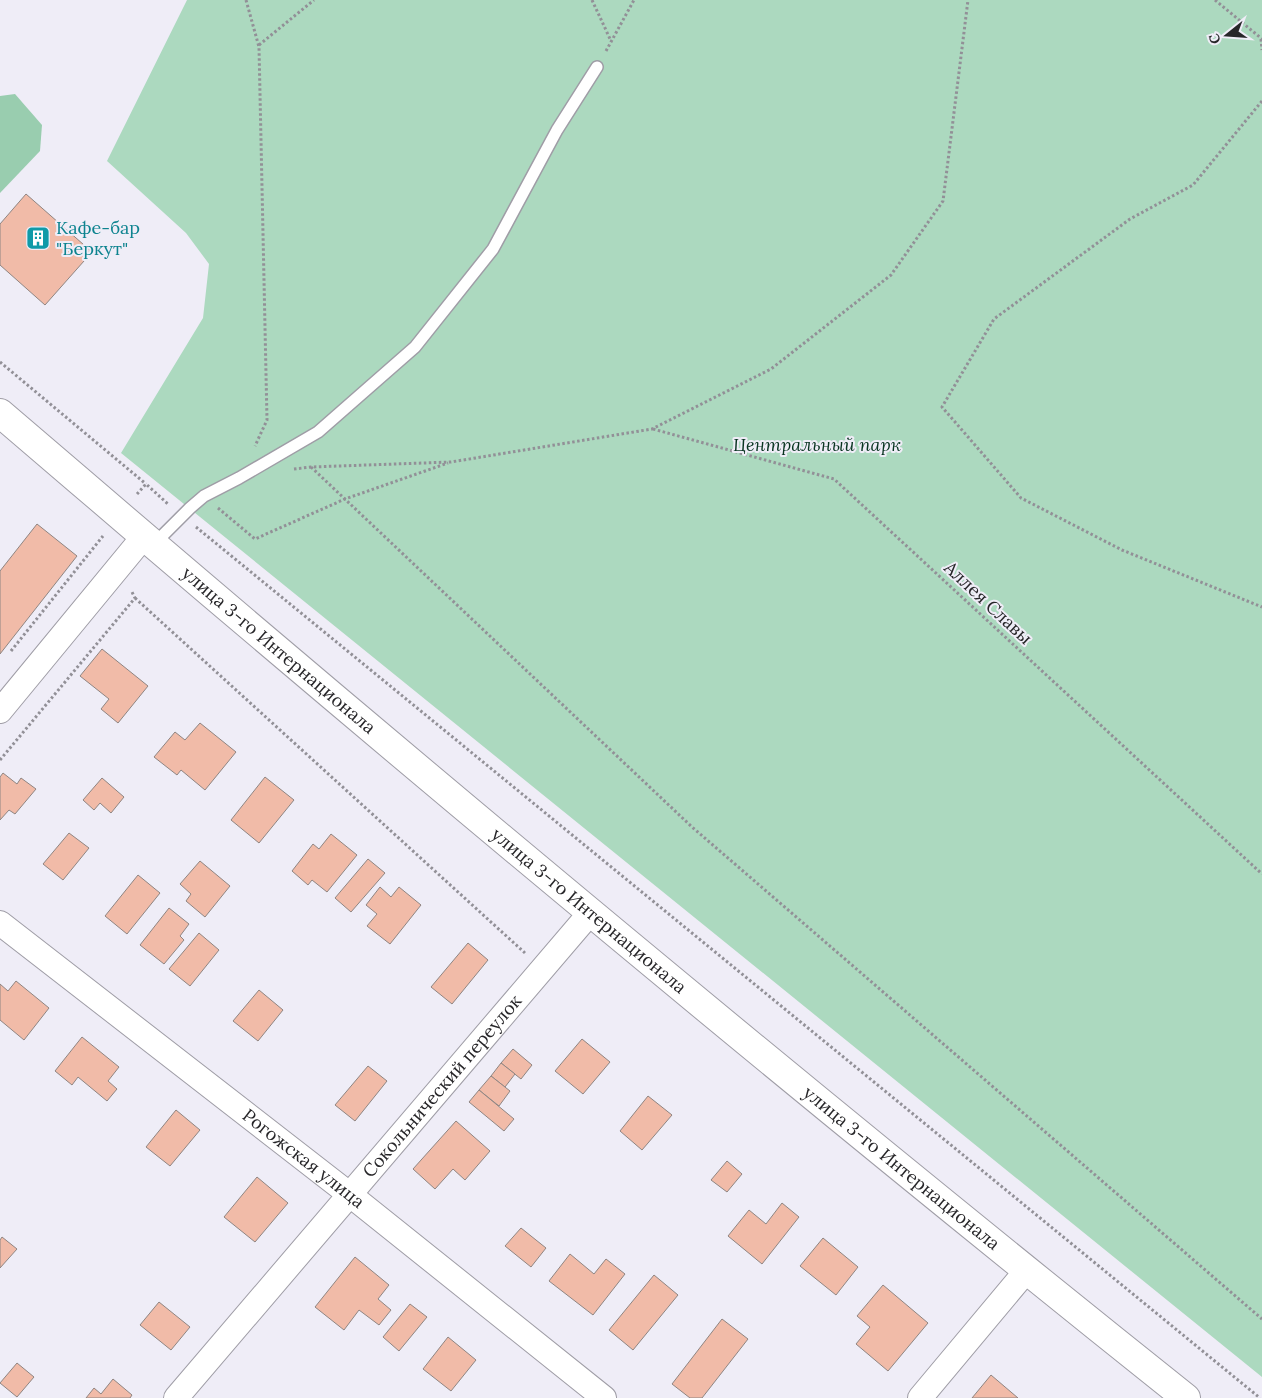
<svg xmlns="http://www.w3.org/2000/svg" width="1262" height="1398" font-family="Lora,serif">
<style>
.green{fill:#acd9bf}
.forest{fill:#99cdaf}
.building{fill:#f1bba8;stroke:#8f8582}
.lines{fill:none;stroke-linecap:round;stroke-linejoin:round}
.service-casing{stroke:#9f9da6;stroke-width:14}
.minor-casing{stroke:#9f9da6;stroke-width:26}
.secondary-casing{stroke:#9f9da6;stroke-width:30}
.path{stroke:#929097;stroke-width:3;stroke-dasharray:2.5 2.5;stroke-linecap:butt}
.service{stroke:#fff;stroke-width:11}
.minor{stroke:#fff;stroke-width:24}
.secondary{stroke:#fff;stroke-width:28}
.labels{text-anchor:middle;stroke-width:4;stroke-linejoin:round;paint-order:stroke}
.culture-label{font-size:18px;fill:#0d838f;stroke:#efedf7;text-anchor:start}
.park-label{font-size:18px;font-style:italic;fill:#083420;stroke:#efedf7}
.street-label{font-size:18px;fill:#272629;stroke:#efedf7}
</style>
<rect width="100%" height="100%" fill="#efedf7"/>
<polygon class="green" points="187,0 1262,0 1262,1377 121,453 203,318 209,264 186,233 107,161"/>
<polygon class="forest" points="15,94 42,125 40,151 0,193 0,96"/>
<g class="building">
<polygon points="26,194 92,252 45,305 0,265 0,224"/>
<polygon points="37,524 77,556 0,654 0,571"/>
<polygon points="102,649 148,686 118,723 101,709 109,699 80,676"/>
<polygon points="200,723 236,752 205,790 181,770 177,775 154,757 175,732 185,740"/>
<polygon points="3,773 17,784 21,778 36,789 15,814 9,810 0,820 0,777"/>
<polygon points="265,777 294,800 259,843 231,820"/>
<polygon points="102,778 124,797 111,813 100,803 94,810 83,800"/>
<polygon points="69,833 89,848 63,880 43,864"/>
<polygon points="331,834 357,855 327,892 312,880 308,885 292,871 313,844 319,849"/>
<polygon points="368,859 385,873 351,912 335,898"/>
<polygon points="200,861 230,886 205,917 186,901 191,894 180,884"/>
<polygon points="138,875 160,893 127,934 105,916"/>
<polygon points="380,887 391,897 399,887 421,905 390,944 367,926 377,914 366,905"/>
<polygon points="169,908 189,924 180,936 184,940 164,964 140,945"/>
<polygon points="199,933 219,950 190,986 169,969"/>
<polygon points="468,943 488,960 452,1004 431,987"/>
<polygon points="16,981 49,1008 24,1040 0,1020 0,984 8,991"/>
<polygon points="259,990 283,1010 258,1041 233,1021"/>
<polygon points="82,1037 119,1067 108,1081 117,1089 107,1101 78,1077 72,1085 55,1071"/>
<polygon points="582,1039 610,1062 583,1094 555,1071"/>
<polygon points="513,1049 532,1065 521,1079 501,1063"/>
<polygon points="501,1063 515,1074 505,1087 491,1076"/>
<polygon points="368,1066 387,1081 355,1121 335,1105"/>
<polygon points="491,1076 510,1091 499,1106 479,1090"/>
<polygon points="479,1090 514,1119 504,1131 469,1102"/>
<polygon points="648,1096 672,1115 642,1150 620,1131"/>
<polygon points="176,1110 200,1130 170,1166 146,1147"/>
<polygon points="456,1121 490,1151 465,1180 453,1169 435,1189 413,1169"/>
<polygon points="727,1161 742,1174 727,1192 711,1180"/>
<polygon points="257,1177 288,1203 255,1242 224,1217"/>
<polygon points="782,1203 799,1217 762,1264 728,1236 749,1210 766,1224"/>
<polygon points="521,1228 546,1248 531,1267 505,1246"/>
<polygon points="2,1237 17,1249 0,1268 0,1240"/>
<polygon points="823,1238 858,1267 836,1295 800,1266"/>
<polygon points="570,1254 594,1274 606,1259 625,1274 593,1315 549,1281"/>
<polygon points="355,1257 389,1285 378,1299 391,1310 379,1325 359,1310 344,1330 315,1307"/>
<polygon points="654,1275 678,1295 633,1350 609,1330"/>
<polygon points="883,1285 928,1323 888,1371 856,1344 870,1327 857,1316"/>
<polygon points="159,1302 190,1327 171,1350 140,1325"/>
<polygon points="410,1304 427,1317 399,1351 383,1337"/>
<polygon points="722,1319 748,1339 702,1398 690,1398 672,1384"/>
<polygon points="448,1337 476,1360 451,1391 423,1369"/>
<polygon points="17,1363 34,1377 17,1397 0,1383"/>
<polygon points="991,1375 1018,1398 972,1398"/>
<polygon points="113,1379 132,1395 130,1398 86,1398 94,1388 101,1394"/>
</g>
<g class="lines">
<g class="service-casing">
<polyline id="service" points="154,544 190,508 204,496 239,478 318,432 415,347 493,249 557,130 597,67"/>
</g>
<g class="minor-casing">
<g id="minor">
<polyline points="0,711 145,535"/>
<path id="s1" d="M0 923 349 1194 604 1398"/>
<path id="s2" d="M176 1398 591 912"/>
<polyline points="920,1398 1027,1270"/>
</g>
</g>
<g class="secondary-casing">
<g id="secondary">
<path id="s3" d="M0 413C53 458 106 504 159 549 497 837 839 1121 1186 1398"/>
</g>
</g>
<g class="path">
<polyline points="246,0 259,47 267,420 255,446"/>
<polyline points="592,0 611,41"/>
<polyline points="1215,0 1262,39"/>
<polyline points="1261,39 1262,50"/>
<polyline points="259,45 314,0"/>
<polyline points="606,51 634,0"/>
<polyline points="1262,101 1193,185 1130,219 994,319 942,407 1021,498 1122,550 1262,607"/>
<polyline points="0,362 146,484"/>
<polyline points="653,429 834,479 1262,874"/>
<polyline points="311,467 692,827 1262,1319"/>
<polyline points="294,469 311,467 451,462 652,429 771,369 891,275 943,201 968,0"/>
<polyline points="137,494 146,484 168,504"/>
<polyline points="218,508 255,539 345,499 448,463"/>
<polyline points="196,527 1260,1398"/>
<polyline points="135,598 525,953"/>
<polyline points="11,651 103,536"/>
<polyline points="0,760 135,598 131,590"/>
</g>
<use href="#service" class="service"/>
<use href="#minor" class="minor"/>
<use href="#secondary" class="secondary"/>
</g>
<defs>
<g id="building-square" transform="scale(1.25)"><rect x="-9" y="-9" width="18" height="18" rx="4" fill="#0f9aa8" stroke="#efedf7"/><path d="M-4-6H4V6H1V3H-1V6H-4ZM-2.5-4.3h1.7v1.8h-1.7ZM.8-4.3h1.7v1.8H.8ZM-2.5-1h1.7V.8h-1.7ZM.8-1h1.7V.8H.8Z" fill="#fff"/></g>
</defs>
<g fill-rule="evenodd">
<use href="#building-square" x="38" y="238"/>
</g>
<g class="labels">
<g class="culture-label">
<text x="56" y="234">Кафе-бар<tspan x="56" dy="21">"Беркут"</tspan></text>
</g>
<g class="park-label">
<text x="817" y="451">Центральный парк</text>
</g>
<g class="street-label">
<text transform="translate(988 603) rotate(43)" y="6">Аллея Славы</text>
<text dy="6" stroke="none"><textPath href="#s3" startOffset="366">улица 3-го Интернационала</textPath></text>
<text dy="6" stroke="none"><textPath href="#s3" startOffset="771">улица 3-го Интернационала</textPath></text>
<text dy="6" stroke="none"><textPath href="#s2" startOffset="410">Сокольнический переулок</textPath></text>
<text dy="6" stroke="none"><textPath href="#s1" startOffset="384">Рогожская улица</textPath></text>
<text dy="6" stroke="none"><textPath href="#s3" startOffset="1176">улица 3-го Интернационала</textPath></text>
</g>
</g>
<g transform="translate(1227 35) rotate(253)" stroke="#efedf7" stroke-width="4" paint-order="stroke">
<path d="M0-4L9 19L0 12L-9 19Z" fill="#272629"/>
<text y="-8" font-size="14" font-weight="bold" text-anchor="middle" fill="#272629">С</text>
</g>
</svg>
